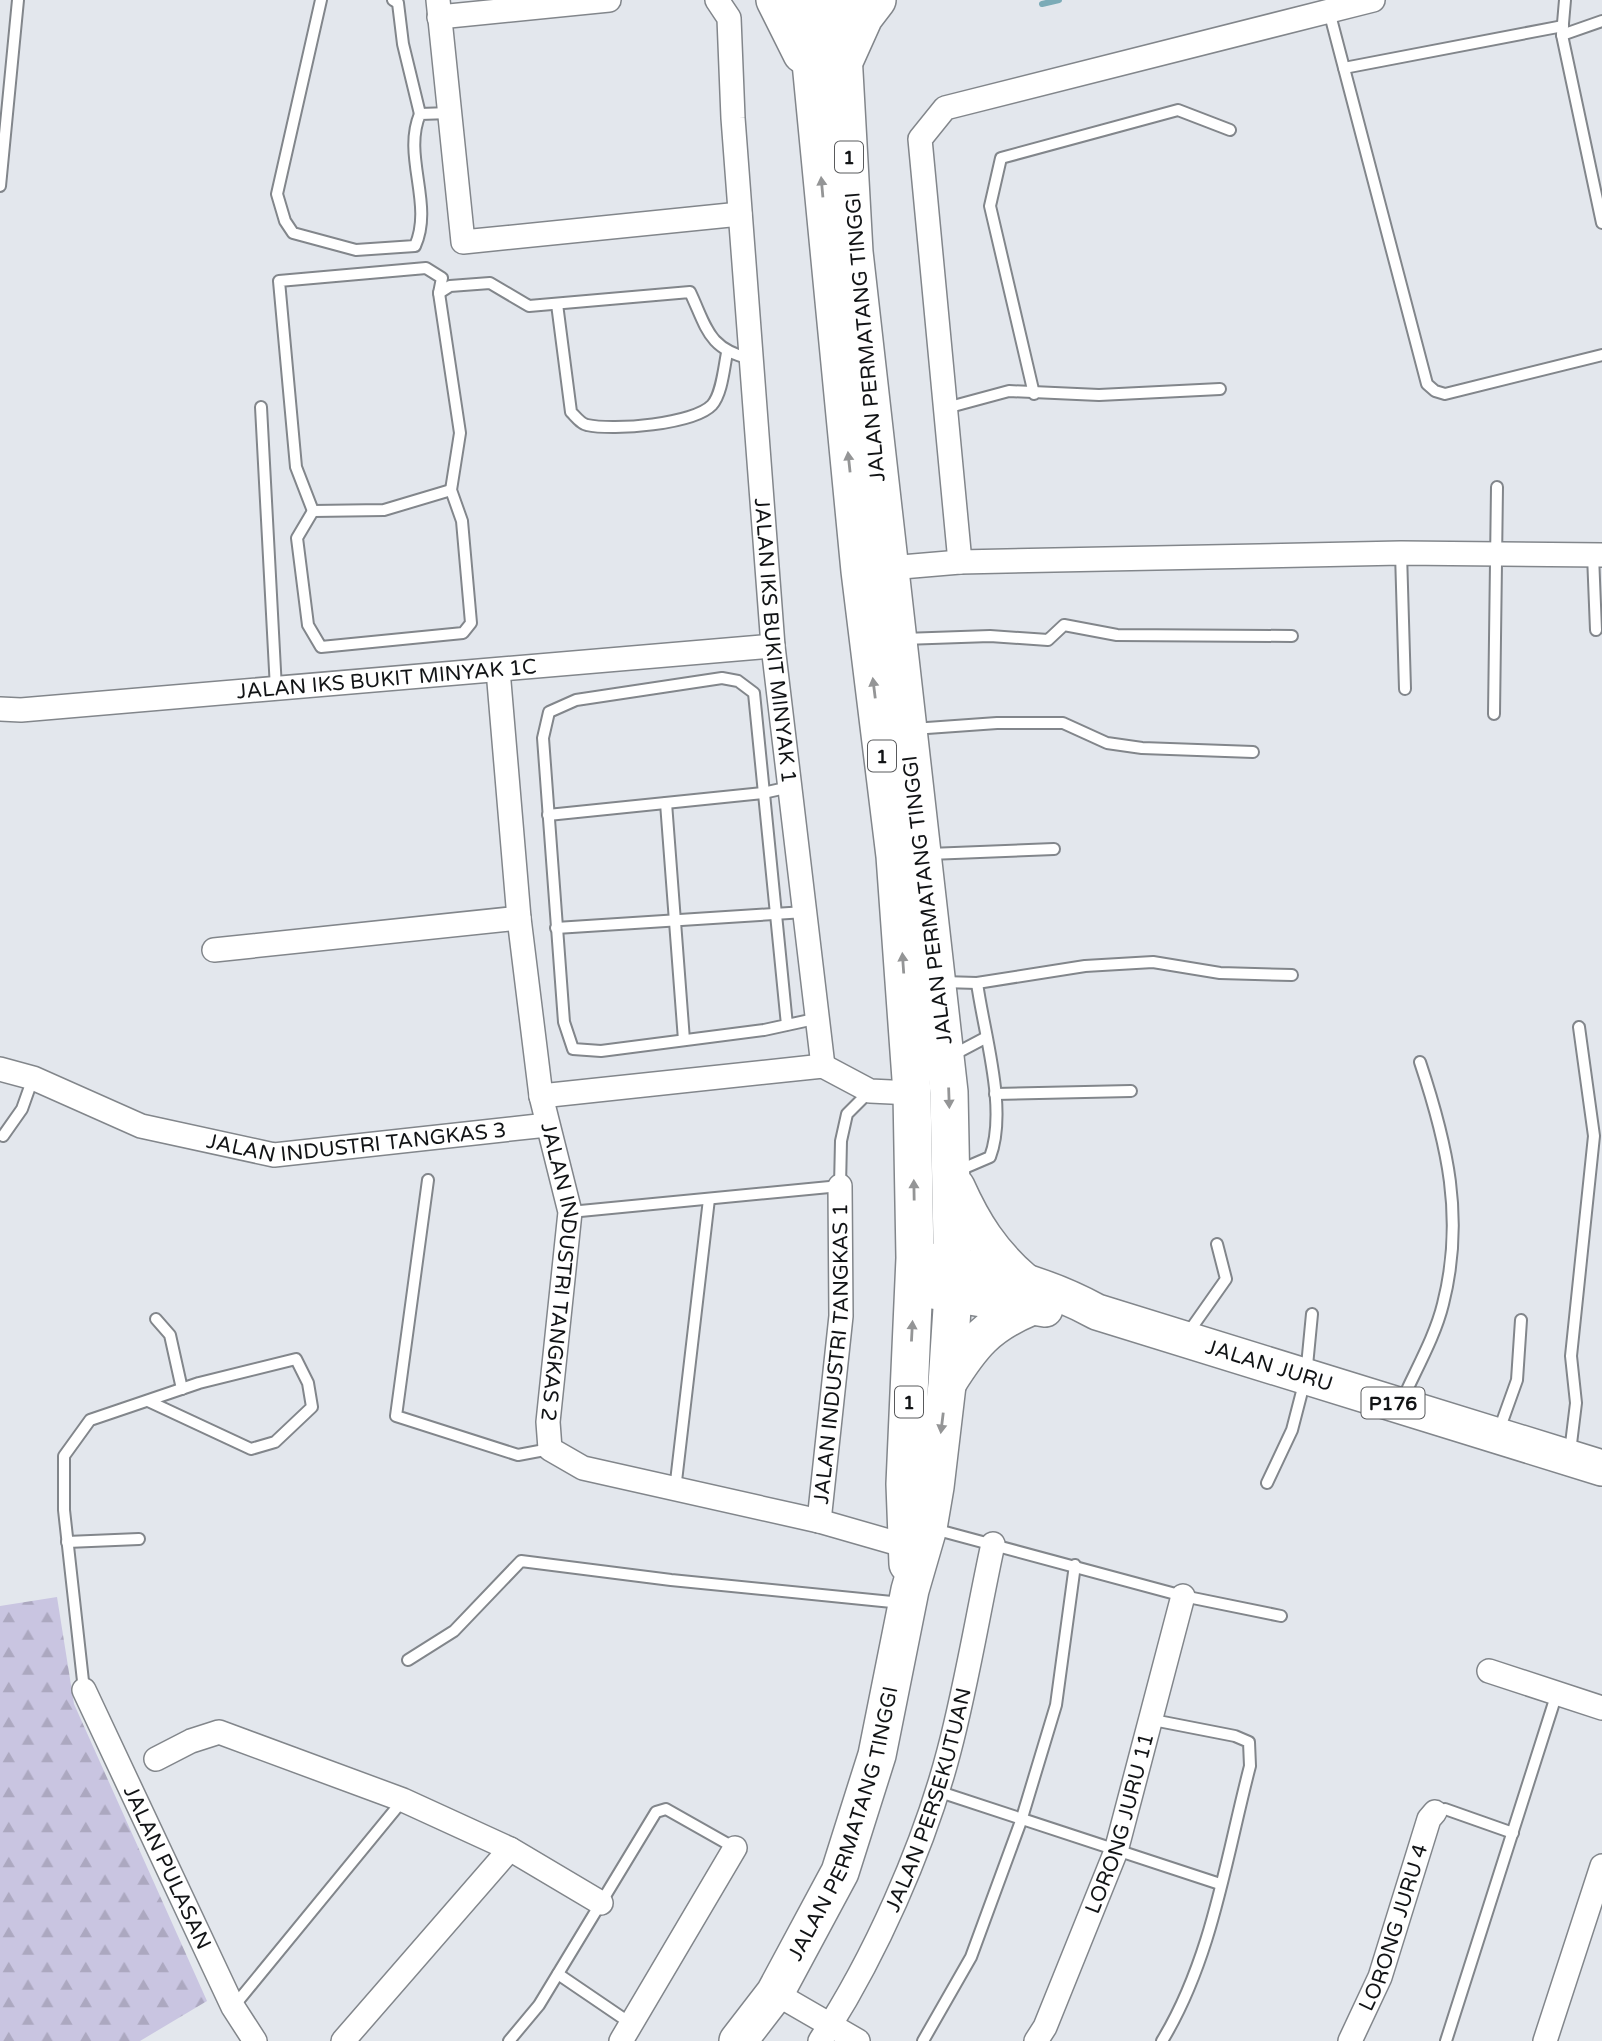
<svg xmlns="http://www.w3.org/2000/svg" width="1602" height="2041" font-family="'Varela Round',sans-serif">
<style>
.forest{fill:url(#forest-firs)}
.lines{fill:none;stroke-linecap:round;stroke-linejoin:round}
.stream{stroke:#7babb7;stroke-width:6}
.service-casing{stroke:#82868b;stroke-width:14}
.minor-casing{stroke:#82868b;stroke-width:26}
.primary-casing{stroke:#82868b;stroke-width:38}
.trunk-casing{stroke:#82868b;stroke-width:40}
.service{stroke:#fff;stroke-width:10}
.minor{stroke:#fff;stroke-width:23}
.primary{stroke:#fff;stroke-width:35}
.trunk{stroke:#fff;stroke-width:37}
.oneway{fill:#949596}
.labels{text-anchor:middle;stroke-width:5;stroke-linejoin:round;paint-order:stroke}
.shield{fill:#fff;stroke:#595a5c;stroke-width:2}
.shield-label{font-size:19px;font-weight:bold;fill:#121416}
.street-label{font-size:21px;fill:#121416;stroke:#fff}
</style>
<defs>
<pattern id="forest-firs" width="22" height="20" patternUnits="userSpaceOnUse" patternTransform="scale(1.75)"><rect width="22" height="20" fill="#c9c5e1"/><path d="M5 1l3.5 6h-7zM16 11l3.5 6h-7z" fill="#aca8c0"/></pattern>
</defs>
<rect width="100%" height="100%" fill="#e3e7ed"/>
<polygon class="forest" points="57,1597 74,1704 207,2001 140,2041 0,2041 0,1606"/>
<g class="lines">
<polyline class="stream" points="1042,4 1059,0"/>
<g class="service-casing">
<g id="service">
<path d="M321 0 277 194 285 221 293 233 356 250 415 246C434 204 402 156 420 114L450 113"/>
<polyline points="393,0 398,3 403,44 420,114"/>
<polyline points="1565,0 1562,35 1602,223"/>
<polyline points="1329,11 1427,384 1435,391 1445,394 1602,355"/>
<polyline points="1562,35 1602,21"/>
<polyline points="1344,68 1563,26"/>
<polyline points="0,186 18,0"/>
<path d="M557 304 571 412C576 417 581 424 587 425 614 431 694 424 712 405 722 394 724 367 727 353"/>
<polyline points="1034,394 990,206 1001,158 1178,110 1230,130"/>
<polyline points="261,407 276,689"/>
<polyline points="946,408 1009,391 1099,395 1220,389"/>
<path d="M313 511 296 467 279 281 426 268 442 278 439 293 450 286 490 283 529 306 690 292C707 328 708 349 751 359"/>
<polyline points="313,511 297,538 308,625 321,647 463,633 471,623 462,521 451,490 460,433 439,293"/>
<polyline points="313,511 384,510 451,490"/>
<polyline points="1401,553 1405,689"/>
<polyline points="1593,555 1596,630"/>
<polyline points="903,639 990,636 1048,640 1064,625 1117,635 1292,636"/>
<polyline points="1494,714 1497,487"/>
<polyline points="913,729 997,723 1063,723 1107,743 1142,748 1253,752"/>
<polyline points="666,803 684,1040"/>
<polyline points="548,815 763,793 790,787"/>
<polyline points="929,854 1054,849"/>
<polyline points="556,928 805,912"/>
<polyline points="943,982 977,983 1085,966 1153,962 1220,973 1292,975"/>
<polyline points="787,1025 754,693 738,681 722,678 576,700 549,712 543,738 564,1022 573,1049 601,1051 764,1030 819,1018"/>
<polyline points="951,1056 985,1038"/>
<polyline points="995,1094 1131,1091"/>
<polyline points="3,1136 22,1109 33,1078"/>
<path d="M955 1172 990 1157C1008 1109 984 1034 977 983"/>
<polyline points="428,1180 396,1416 518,1455 550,1449"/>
<polyline points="570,1212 840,1186 841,1141 847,1114 870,1091"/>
<polyline points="156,1319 170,1335 182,1389"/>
<polyline points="1188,1333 1226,1279 1217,1244"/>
<path d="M1401 1403C1415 1371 1435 1337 1443 1304 1465 1218 1447 1143 1420 1062"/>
<polyline points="1498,1433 1517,1380 1521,1320"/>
<polyline points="1570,1452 1576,1403 1571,1356 1594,1136 1579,1027"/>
<polyline points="1267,1483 1292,1430 1306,1376 1312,1314"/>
<polyline points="675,1490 709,1199"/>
<polyline points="934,1529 1183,1596 1281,1616"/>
<polyline points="67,1542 139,1539"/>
<polyline points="408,1660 454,1631 521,1561 671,1580 902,1603"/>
<polyline points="84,1690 64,1510 64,1456 90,1420 199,1383 296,1359 308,1383 312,1407 275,1442 251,1449 148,1401"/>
<path d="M1153 1720 1235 1736 1249 1742 1250 1766C1226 1858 1212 1959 1162 2041"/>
<polyline points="937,1791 1220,1884"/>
<polyline points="1435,1812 1445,1809 1513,1833"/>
<polyline points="558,1974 633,2025"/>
<polyline points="234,2006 403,1800"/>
<polyline points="509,2041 539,2005 656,1812 666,1809 735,1848"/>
<polyline points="923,2041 971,1957 1021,1821 1056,1705 1075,1565"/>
<polyline points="1446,2041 1557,1693"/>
</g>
</g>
<g class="minor-casing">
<g id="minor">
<polyline points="438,0 463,242 740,214"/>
<path id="s1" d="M717 0 729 18 733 118 773 646 823 1066"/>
<polyline points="439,17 609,0"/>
<polyline points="960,562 920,139 945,108 1373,0"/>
<polyline points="878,569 960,562 1401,553 1602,555"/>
<path id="s2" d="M498 670 519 918 541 1096 570 1212 548 1422 550 1449 583 1468 819 1521 906 1546"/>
<path id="s3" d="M0 709 21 710 773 646"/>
<polyline points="214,950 519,918"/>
<path id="s4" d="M0 1069 33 1078 141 1126 274 1155 547 1125"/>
<polyline points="541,1096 823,1066 870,1091 912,1093"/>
<path id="s5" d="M819 1521 841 1316 840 1186"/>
<polyline points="1489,1671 1602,1708"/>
<path id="s6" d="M84 1690 233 2007 255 2041"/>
<polyline points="156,1759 191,1741 219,1732 403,1800 510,1849 601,1903"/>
<polyline points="775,1993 858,2041"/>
<polyline points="343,2041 510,1849"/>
<polyline points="621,2041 735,1848"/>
<path id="s7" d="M820 2041C874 1959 924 1847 949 1751 967 1683 978 1613 993 1544"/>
<path id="s8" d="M1036 2041 1045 2027 1116 1851 1183 1596"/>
<path id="s9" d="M1350 2041 1380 1977 1429 1819 1435 1812"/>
<polyline points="1545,2041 1602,1866"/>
</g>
</g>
<g class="primary-casing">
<g id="primary">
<path id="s10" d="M924 1260C987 1270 1040 1281 1097 1312L1602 1468"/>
<polyline points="914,1288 1045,1309"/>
</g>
</g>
<g class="trunk-casing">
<g id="trunk">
<polyline points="775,0 802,54"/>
<polyline points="805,0 860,571 895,856 912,1093 915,1258 905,1484 908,1564"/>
<polyline points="846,57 864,17 877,0"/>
<path d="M956 1187C973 1225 991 1253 1022 1280"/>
<path d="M948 1382C972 1344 987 1325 1030 1307"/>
<path id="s11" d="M738 2041 775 1993 840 1872 877 1755 910 1590 928 1528 935 1487 947 1385 953 1293 949 1092 854 252 840 0"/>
</g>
</g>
<use href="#service" class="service"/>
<use href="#minor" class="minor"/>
<use href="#primary" class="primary"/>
<use href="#trunk" class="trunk"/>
</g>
<defs><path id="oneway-solid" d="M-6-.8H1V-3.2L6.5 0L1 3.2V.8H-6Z" transform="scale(1.75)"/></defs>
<g class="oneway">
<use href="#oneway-solid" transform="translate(822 187) rotate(-95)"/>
<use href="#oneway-solid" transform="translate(849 462) rotate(-96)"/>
<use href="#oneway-solid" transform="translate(874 688) rotate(-97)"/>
<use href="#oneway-solid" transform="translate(903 963) rotate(-94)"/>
<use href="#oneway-solid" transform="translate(949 1098) rotate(88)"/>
<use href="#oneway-solid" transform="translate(914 1190) rotate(-91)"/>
<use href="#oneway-solid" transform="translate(912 1331) rotate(-87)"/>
<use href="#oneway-solid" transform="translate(942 1423) rotate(97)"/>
</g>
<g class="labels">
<g class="shield">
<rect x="835" y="141.5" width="28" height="31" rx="5"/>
<rect x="868" y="740.5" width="28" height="31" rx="5"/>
<rect x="895" y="1386.5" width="28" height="31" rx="5"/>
<rect x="1361.5" y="1387.5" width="63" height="31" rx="5"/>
</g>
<g class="shield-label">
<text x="849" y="164">1</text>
<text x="882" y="763">1</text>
<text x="909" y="1409">1</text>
<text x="1393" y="1410">P176</text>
</g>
<g class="street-label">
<text transform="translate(865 337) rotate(-95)" y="7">JALAN PERMATANG TINGGI</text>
<text dy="7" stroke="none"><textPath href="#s1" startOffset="646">JALAN IKS BUKIT MINYAK 1</textPath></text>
<text dy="7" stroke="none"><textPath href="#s3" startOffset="388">JALAN IKS BUKIT MINYAK 1C</textPath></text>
<text transform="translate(927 900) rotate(-97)" y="7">JALAN PERMATANG TINGGI</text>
<text dy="7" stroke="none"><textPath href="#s4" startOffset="371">JALAN INDUSTRI TANGKAS 3</textPath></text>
<text dy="7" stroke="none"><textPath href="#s2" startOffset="607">JALAN INDUSTRI TANGKAS 2</textPath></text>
<text dy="7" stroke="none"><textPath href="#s5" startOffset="168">JALAN INDUSTRI TANGKAS 1</textPath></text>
<text dy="7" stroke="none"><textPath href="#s10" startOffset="362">JALAN JURU</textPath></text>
<text dy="7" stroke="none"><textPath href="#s7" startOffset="266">JALAN PERSEKUTUAN</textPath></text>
<text dy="7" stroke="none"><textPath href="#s11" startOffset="245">JALAN PERMATANG TINGGI</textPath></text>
<text dy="7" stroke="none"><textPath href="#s8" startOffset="234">LORONG JURU 11</textPath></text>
<text dy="7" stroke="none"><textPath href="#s6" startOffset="196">JALAN PULASAN</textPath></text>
<text dy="7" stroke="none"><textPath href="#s9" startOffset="122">LORONG JURU 4</textPath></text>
</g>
</g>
</svg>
